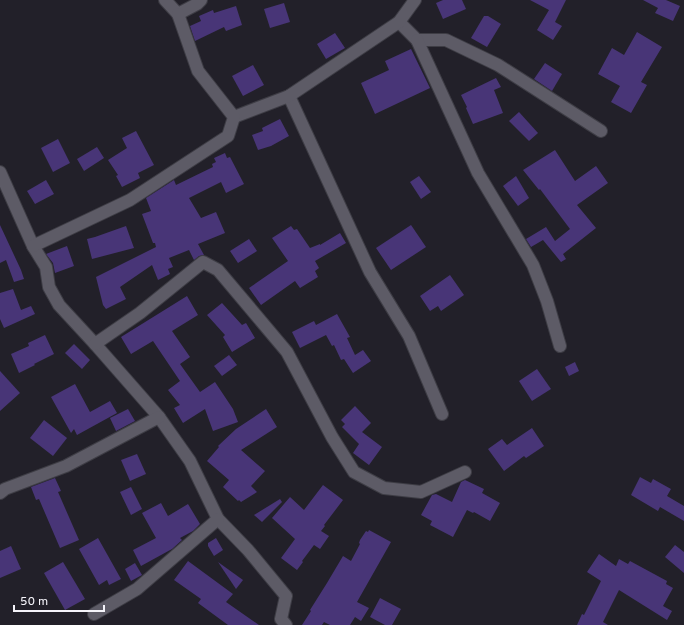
<svg xmlns="http://www.w3.org/2000/svg" width="684" height="625" font-family="Overpass,sans-serif">
<style>
.building{fill:#483577}
.lines{fill:none;stroke-linecap:round;stroke-linejoin:round}
.street-casing{stroke:#3e3d45;stroke-width:14}
.street{stroke:#5d5b66;stroke-width:12}
</style>
<rect width="100%" height="100%" fill="#222029"/>
<g class="building">
<polygon points="443,0 462,0 466,9 443,19 436,3"/>
<polygon points="530,0 566,0 555,22 562,26 553,40 537,30 549,10"/>
<polygon points="643,0 666,0 680,6 673,21 655,13 658,8"/>
<polygon points="284,3 290,22 270,28 264,9"/>
<polygon points="236,6 242,25 226,31 224,27 195,41 190,26 201,21 199,16 213,10 214,13"/>
<polygon points="484,16 488,16 501,24 487,47 471,38"/>
<polygon points="637,32 662,47 641,82 647,85 631,113 611,102 620,86 598,74 612,48 624,55"/>
<polygon points="335,33 345,48 326,59 317,44"/>
<polygon points="411,49 430,88 375,114 361,83 389,70 385,61"/>
<polygon points="545,63 562,74 552,91 534,79"/>
<polygon points="253,65 264,85 243,96 232,76"/>
<polygon points="496,78 501,87 494,90 503,113 473,124 466,108 467,107 461,95"/>
<polygon points="519,112 538,133 529,141 509,121"/>
<polygon points="280,119 289,136 271,146 258,150 252,135 263,131 262,128"/>
<polygon points="136,131 154,165 138,173 140,178 122,187 116,176 118,175 108,160 127,148 122,138"/>
<polygon points="58,139 70,163 53,172 41,148"/>
<polygon points="97,147 104,158 84,171 77,159"/>
<polygon points="555,150 575,181 596,166 608,183 577,205 596,228 563,254 566,259 561,262 543,240 531,247 526,239 546,227 555,241 570,229 540,189 539,190 523,170"/>
<polygon points="225,153 227,158 230,157 244,184 226,193 221,182 189,198 201,218 216,212 225,233 198,244 204,255 199,256 194,260 189,250 169,258 173,267 168,269 170,274 158,280 152,265 120,287 126,299 106,309 103,305 96,277 156,247 155,243 153,243 142,214 151,211 146,198 174,180 176,185 213,167 212,164 216,162 214,158"/>
<polygon points="419,176 431,192 421,199 410,182"/>
<polygon points="516,176 529,198 518,206 503,186"/>
<polygon points="46,180 54,194 35,204 27,191"/>
<polygon points="0,225 21,270 24,279 14,282 6,260 0,263"/>
<polygon points="411,225 426,247 391,270 376,248"/>
<polygon points="126,226 134,248 92,259 87,239 95,237"/>
<polygon points="291,226 294,230 297,229 310,248 320,244 320,245 340,233 346,243 315,261 319,268 315,271 318,277 300,288 295,281 261,305 249,288 288,261 272,238"/>
<polygon points="249,239 257,251 238,263 230,251"/>
<polygon points="67,246 74,266 55,273 53,263 46,254"/>
<polygon points="450,275 464,295 441,311 438,306 430,311 420,296"/>
<polygon points="13,289 21,310 31,306 35,314 4,328 0,319 0,293"/>
<polygon points="187,296 198,315 172,331 190,357 180,364 200,392 215,382 233,409 238,422 213,431 205,409 183,423 174,408 180,405 168,390 180,381 153,341 131,354 121,337"/>
<polygon points="222,303 242,325 246,323 255,338 232,352 223,337 225,335 207,315"/>
<polygon points="337,314 350,337 347,338 355,355 363,350 371,361 353,373 344,359 341,360 334,345 332,346 326,335 300,348 292,332 314,321 316,325"/>
<polygon points="45,335 54,354 34,364 35,365 19,373 11,354 29,346 28,343"/>
<polygon points="74,344 90,360 82,369 65,353"/>
<polygon points="229,355 237,365 222,376 214,366"/>
<polygon points="575,362 579,371 569,376 565,367"/>
<polygon points="537,369 551,389 532,401 519,381"/>
<polygon points="0,371 20,393 0,411"/>
<polygon points="75,384 90,412 110,401 117,413 77,435 74,429 71,433 51,397"/>
<polygon points="355,406 371,423 362,432 382,447 369,465 353,453 359,444 342,427 345,424 341,420"/>
<polygon points="128,409 135,421 116,431 110,418"/>
<polygon points="266,409 277,427 241,450 265,471 251,486 257,492 241,502 239,500 238,501 223,487 229,480 207,461 219,447 218,446 236,429"/>
<polygon points="44,420 67,438 53,456 30,438"/>
<polygon points="532,428 544,446 526,458 524,456 504,471 488,449 502,439 507,445"/>
<polygon points="137,454 146,474 130,481 121,460"/>
<polygon points="640,477 651,483 653,479 671,489 667,496 684,506 684,521 660,507 658,511 631,495"/>
<polygon points="55,478 61,491 58,492 79,540 60,548 39,499 36,500 31,487"/>
<polygon points="465,480 484,489 482,493 500,503 490,521 474,512 473,513 467,510 453,537 430,525 432,521 421,515 432,495 436,494 452,502 461,482"/>
<polygon points="323,485 343,500 324,525 325,526 321,531 329,536 320,549 314,545 302,561 303,562 297,570 281,558 295,539 272,518 290,497 304,510"/>
<polygon points="131,487 142,509 131,515 120,492"/>
<polygon points="280,499 282,502 262,522 254,515"/>
<polygon points="161,503 168,516 188,504 200,524 193,531 180,538 182,540 172,549 141,566 133,550 156,538 142,513"/>
<polygon points="369,530 391,542 357,602 369,608 361,621 355,617 350,625 330,625 324,622 322,625 302,625 311,611 310,610 327,583 343,556 351,561 360,544 359,543 360,540 366,531 368,532"/>
<polygon points="98,538 121,579 109,585 107,580 99,585 79,549"/>
<polygon points="216,538 223,550 214,556 208,546 208,543"/>
<polygon points="675,545 684,552 684,573 665,557"/>
<polygon points="11,546 21,569 0,578 0,551"/>
<polygon points="599,554 616,566 619,559 628,564 630,561 667,581 666,584 673,588 663,606 672,611 667,620 619,590 603,622 608,625 577,625 582,614 584,615 601,581 587,572"/>
<polygon points="188,561 233,594 226,602 259,625 228,625 198,603 201,599 174,580"/>
<polygon points="63,562 85,599 65,610 44,573"/>
<polygon points="218,562 243,580 236,589"/>
<polygon points="135,563 142,575 131,581 125,569"/>
<polygon points="380,598 401,609 392,625 385,625 370,617"/>
</g>
<g class="lines">
<g class="street-casing">
<g id="street">
<polyline points="165,0 178,14 197,4 201,0"/>
<polyline points="399,22 417,40 446,40 498,65 601,131"/>
<polyline points="417,40 478,173 533,265 547,301 560,346"/>
<polyline points="289,96 370,272 409,336 442,414"/>
<polyline points="234,117 289,96 399,22 415,0"/>
<polyline points="0,172 33,246 46,267 49,287 59,305 95,344 159,417 190,461 218,519 248,550 286,596 281,619 286,625"/>
<polyline points="33,246 130,200 228,136 234,117 198,71 178,14"/>
<polyline points="95,344 140,313 203,262 218,270 287,352 332,437 354,472 384,488 421,492 465,472"/>
<polyline points="0,493 5,489 66,466 159,417"/>
<polyline points="94,614 137,589 218,519"/>
</g>
</g>
<use href="#street" class="street"/>
</g>
<path d="M14 605v6h90v-6" fill="none" stroke="#f5f4fa" stroke-width="2"/>
<text x="20" y="605" font-size="12" fill="#f5f4fa" stroke="#222029" stroke-width="3" paint-order="stroke">50 m</text>
</svg>
